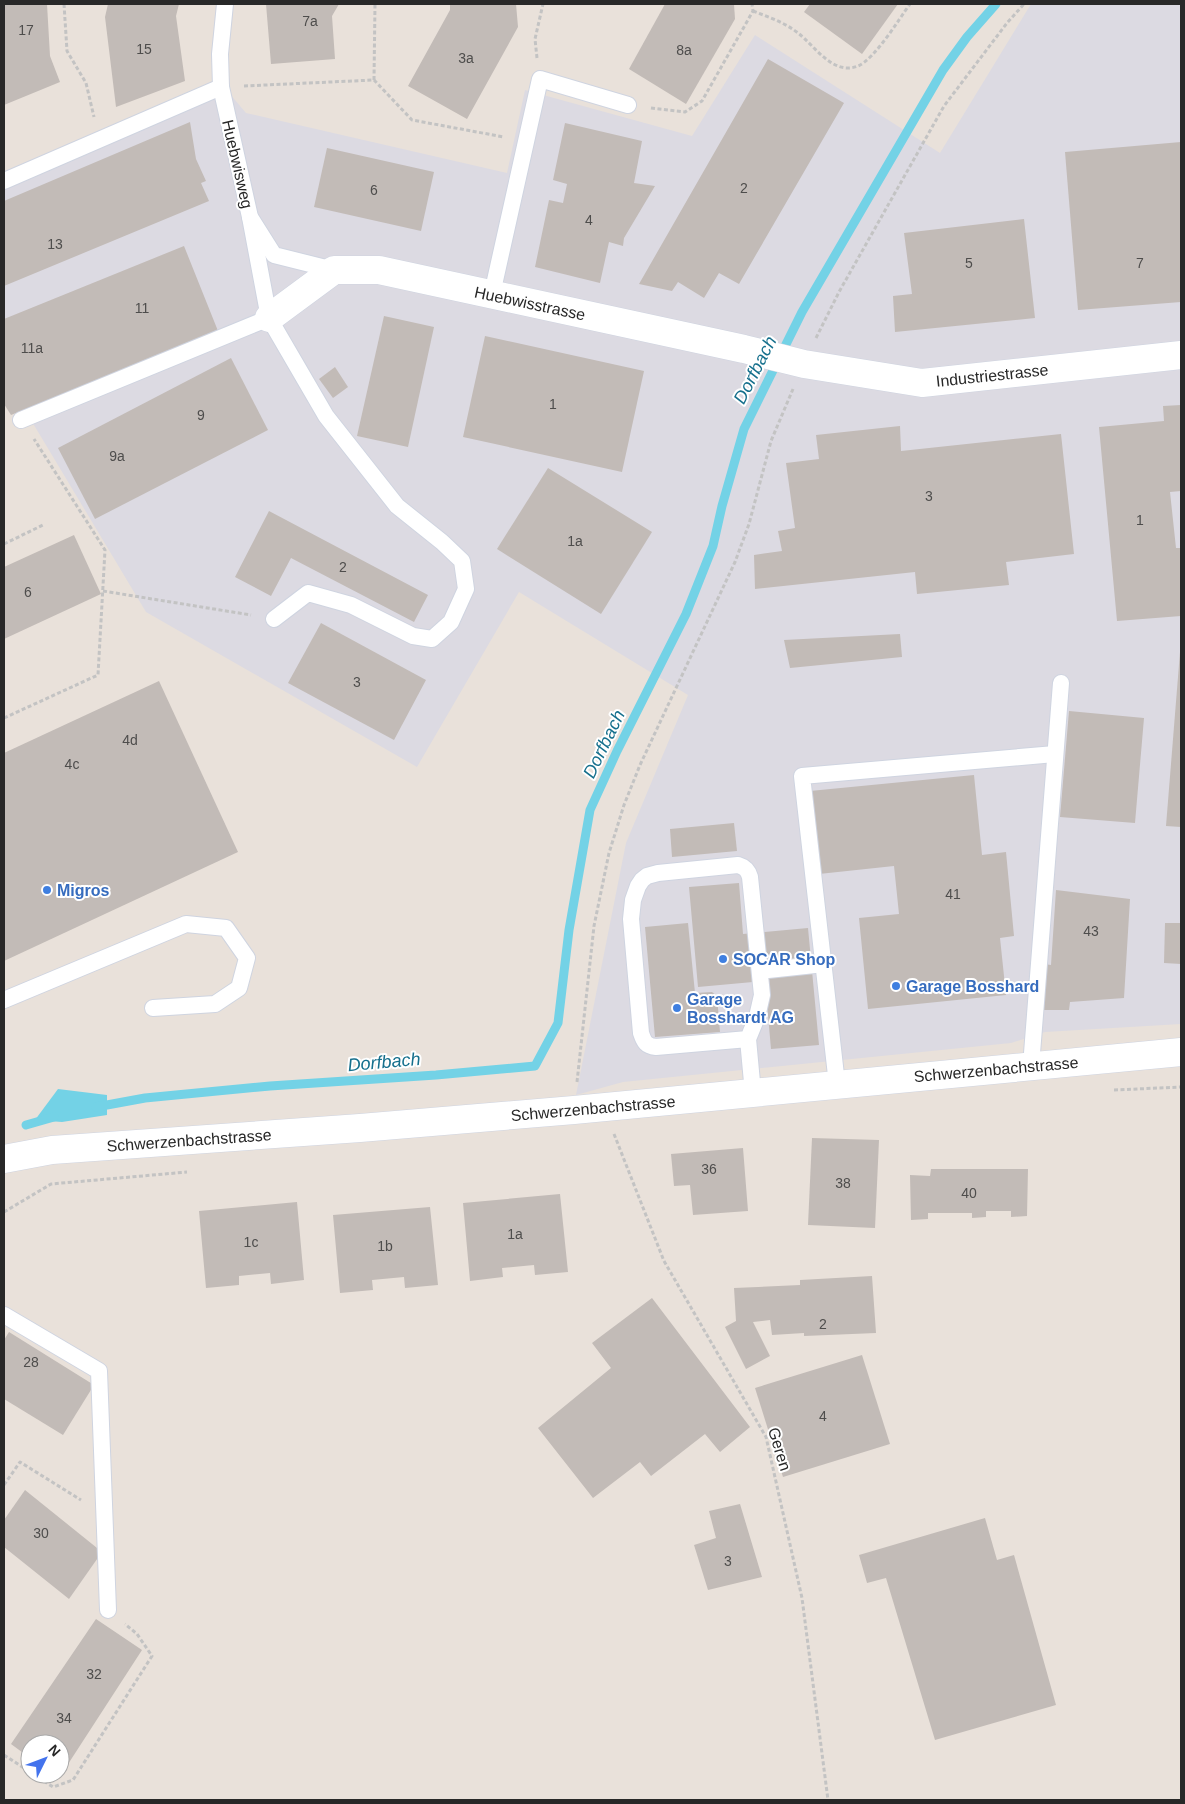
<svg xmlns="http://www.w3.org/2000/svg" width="1185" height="1804" font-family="Arial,sans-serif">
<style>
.industrial{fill:#dcdae2}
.water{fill:#73d2e6}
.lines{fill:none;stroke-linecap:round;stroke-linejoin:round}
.stream{stroke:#73d2e6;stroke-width:9}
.building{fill:#c2bbb7}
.lane-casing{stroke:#cfd4e0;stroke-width:18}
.street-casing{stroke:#cfd4e0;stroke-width:29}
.secondary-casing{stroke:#cfd4e0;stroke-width:29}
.path{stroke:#c3c3c3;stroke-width:3;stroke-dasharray:4 2.5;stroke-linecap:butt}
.lane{stroke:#fff;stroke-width:16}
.street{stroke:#fff;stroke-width:28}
.secondary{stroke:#fff;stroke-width:28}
.shop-dot{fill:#3f7fe0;stroke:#fff;stroke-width:2}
.labels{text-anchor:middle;stroke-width:4;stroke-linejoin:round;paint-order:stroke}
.number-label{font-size:14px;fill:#4e4d4c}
.street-label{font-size:16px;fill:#282828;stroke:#fff}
.shop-label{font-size:16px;font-weight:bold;fill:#366cbe;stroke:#fff;text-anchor:start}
.water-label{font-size:18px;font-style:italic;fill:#16708d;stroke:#fff}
</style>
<rect width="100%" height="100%" fill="#e9e1da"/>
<polygon class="industrial" points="1031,4 1181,4 1181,1024 1045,1032 1011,1043 623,1082 576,1095 626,843 688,695 519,592 417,767 146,612 4,375 4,184 224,87 246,113 507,173 525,90 692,136 755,35 940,153"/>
<polygon class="water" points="58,1089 107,1095 107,1115 62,1122 35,1120"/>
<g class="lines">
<g class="stream">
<polyline points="96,1107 145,1098 270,1086 436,1075 535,1066 558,1023 569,930 590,810 617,751 686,614 713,546 722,506 744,429 802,312 943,70 967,37 996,4"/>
<polyline points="26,1125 54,1117"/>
</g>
</g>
<g class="building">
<polygon points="4,4 47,4 50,56 60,82 4,105"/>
<polygon points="108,4 179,4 176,16 185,81 116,107 105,17"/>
<polygon points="266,4 339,4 332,16 335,59 271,64"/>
<polygon points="450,4 516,4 518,27 467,119 408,86 450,10"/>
<polygon points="665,4 734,4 735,19 686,104 629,69"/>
<polygon points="810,4 898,4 862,54 804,12"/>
<polygon points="768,59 844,103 739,284 719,273 704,298 678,282 672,291 639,284"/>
<polygon points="190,122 196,159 206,181 201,183 209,201 4,286 4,201"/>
<polygon points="565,123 642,141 634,183 655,186 624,238 623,246 609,242 600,283 535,267 549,200 563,203 567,184 553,180"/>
<polygon points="1181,142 1181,302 1078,310 1065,152"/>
<polygon points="327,148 434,172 421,231 314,207"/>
<polygon points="1024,219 1035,318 895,332 893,296 912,294 904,233"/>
<polygon points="184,246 218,331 11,415 4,404 4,319"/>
<polygon points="384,316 434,327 408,447 357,436"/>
<polygon points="485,336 644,371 622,472 463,437"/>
<polygon points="231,358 268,430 95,519 58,448"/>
<polygon points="335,367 348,387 333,398 319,379"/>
<polygon points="1181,405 1181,491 1170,492 1176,548 1181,548 1181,616 1117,621 1099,427 1164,421 1163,406"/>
<polygon points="900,426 901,451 1061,434 1074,554 1006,562 1009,585 917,594 915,572 755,589 754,555 782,551 778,531 795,528 786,463 819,459 816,435"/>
<polygon points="548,468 652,532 601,614 497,549"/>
<polygon points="269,511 428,595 414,622 291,558 271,596 235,577"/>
<polygon points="74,535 101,594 4,639 4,567"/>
<polygon points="321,623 426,680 394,740 288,683"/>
<polygon points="900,634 902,657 790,668 784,640"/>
<polygon points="1180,652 1181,652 1181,827 1166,826"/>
<polygon points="159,681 238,852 4,961 4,753"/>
<polygon points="1069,711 1144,718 1135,823 1060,817"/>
<polygon points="974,775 982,855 1006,852 1014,936 1000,938 1006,995 868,1009 859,918 899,914 894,866 819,874 810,791"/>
<polygon points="734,823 737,851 672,857 670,829"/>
<polygon points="739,883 743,934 808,928 819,1045 771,1049 765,981 698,987 689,887"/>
<polygon points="1056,890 1130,899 1124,998 1070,1002 1069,1010 1042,1010 1044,964 1051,965"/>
<polygon points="688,923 695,993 712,992 717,996 720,1032 655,1037 645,927"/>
<polygon points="1165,923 1181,923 1181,964 1164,963"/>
<polygon points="812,1138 879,1140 875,1228 808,1225"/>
<polygon points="743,1148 748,1211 693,1215 690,1185 674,1186 671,1154"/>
<polygon points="931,1169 1028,1169 1027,1216 1011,1217 1011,1211 986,1211 986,1217 972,1218 972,1213 928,1213 928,1219 911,1220 910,1175 930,1176"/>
<polygon points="560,1194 568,1272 535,1275 534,1265 502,1268 503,1277 470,1281 463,1203"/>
<polygon points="297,1202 304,1280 271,1284 270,1273 239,1276 239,1285 206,1288 199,1211"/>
<polygon points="430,1207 438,1285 405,1288 404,1277 372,1280 373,1290 340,1293 333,1215"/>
<polygon points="872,1276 876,1333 804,1336 804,1333 772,1335 770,1320 753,1322 770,1356 746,1369 725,1327 736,1321 734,1288 800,1285 800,1280"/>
<polygon points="652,1298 750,1427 720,1452 705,1434 651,1476 640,1462 593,1498 538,1428 611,1368 592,1343"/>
<polygon points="9,1332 94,1385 63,1435 4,1399 4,1340"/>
<polygon points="862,1355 890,1444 783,1477 755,1388"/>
<polygon points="25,1490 102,1552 69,1599 4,1547 4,1520"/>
<polygon points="740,1504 762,1577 708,1590 694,1545 716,1538 709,1511"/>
<polygon points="985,1518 997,1560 1014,1555 1056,1705 935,1740 886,1578 867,1583 859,1555"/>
<polygon points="96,1619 142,1650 59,1778 53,1774 60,1774 60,1744 30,1744 30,1758 11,1744"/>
</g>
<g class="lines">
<g class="lane-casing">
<g id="lane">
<polyline points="225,4 220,54 221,87 250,217 274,255 334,270"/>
<polyline points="4,181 221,87"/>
<polyline points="250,217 269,318 326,416 397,506 442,542 462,561 466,589 451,622 432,639 413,636 351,605 308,593 274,619"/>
<polyline points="492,294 540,79 628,105"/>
<polyline points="21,420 269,318"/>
<polyline points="760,971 824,964"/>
<polyline points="4,1000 186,924 226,928 247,958 239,988 215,1004 153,1008"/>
<path d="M748 1039 757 1017 762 995 750 877C748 870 745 867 738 865L658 873 647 876 642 880 638 886 633 900 631 919 641 1033C644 1042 646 1046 656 1047L748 1039 753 1093"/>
<polyline points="1031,1066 1061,683"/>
<polyline points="837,1084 802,776 1055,754"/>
<polyline points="4,1315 99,1371 108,1610"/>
</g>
</g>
<g class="street-casing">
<polyline id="street" points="269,318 334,270 379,270 744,349 804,364 922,383 1181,355"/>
</g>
<g class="secondary-casing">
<polyline id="secondary" points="4,1159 52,1150 360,1128 574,1110 1181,1052"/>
</g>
<g class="path">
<polyline points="64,4 67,51 86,83 94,117"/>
<path d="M753 11C768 17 784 22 798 33 815 46 833 76 858 66 875 59 899 19 910 4"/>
<polyline points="537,58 535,39 543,4"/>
<polyline points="374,80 375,4"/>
<polyline points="244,86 374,80 412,120 504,137"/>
<polyline points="651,108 685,112 702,101 753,11 752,4"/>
<polyline points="816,338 839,292 944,106 1007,23 1024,4"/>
<polyline points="4,544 43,525"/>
<polyline points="103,591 251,615"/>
<polyline points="4,718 98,675 105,550 34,439"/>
<polyline points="577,1082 594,926 609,853 624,805 640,765 735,562 749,524 771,441 793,389"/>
<polyline points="1114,1090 1181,1087"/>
<polyline points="614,1134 664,1261 766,1437 802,1598 828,1800"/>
<polyline points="4,1212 51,1184 187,1172"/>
<polyline points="4,1485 20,1462 81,1500"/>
<polyline points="4,1755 30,1772"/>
<polyline points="33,1774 53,1787 73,1780 152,1656 137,1634 125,1624"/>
</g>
<use href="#lane" class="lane"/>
<use href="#street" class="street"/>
<use href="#secondary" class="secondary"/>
</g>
<g class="shop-dot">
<circle cx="47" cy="890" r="5"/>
<circle cx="723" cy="959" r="5"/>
<circle cx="896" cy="986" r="5"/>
<circle cx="677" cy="1008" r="5"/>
</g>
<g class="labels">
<g class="number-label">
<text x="310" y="26">7a</text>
<text x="26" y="35">17</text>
<text x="144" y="54">15</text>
<text x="684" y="55">8a</text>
<text x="466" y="63">3a</text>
<text x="744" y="193">2</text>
<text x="374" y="195">6</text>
<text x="589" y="225">4</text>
<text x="55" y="249">13</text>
<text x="969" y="268">5</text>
<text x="1140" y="268">7</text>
<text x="142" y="313">11</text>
<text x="32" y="353">11a</text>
<text x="553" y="409">1</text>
<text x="201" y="420">9</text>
<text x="117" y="461">9a</text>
<text x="929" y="501">3</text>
<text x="1140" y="525">1</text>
<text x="575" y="546">1a</text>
<text x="343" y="572">2</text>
<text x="28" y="597">6</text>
<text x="357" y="687">3</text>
<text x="130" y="745">4d</text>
<text x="72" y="769">4c</text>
<text x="953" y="899">41</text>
<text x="1091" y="936">43</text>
<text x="709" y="1174">36</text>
<text x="843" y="1188">38</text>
<text x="969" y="1198">40</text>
<text x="515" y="1239">1a</text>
<text x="251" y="1247">1c</text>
<text x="385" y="1251">1b</text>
<text x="823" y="1329">2</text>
<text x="31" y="1367">28</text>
<text x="823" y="1421">4</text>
<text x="41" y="1538">30</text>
<text x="728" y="1566">3</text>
<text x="94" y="1679">32</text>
<text x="64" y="1723">34</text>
</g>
<g class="street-label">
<text transform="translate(238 164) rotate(77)" y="6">Huebwisweg</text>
<text transform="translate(530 303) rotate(12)" y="6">Huebwisstrasse</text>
<text transform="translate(992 375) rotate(-6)" y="6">Industriestrasse</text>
<text transform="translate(996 1069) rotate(-5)" y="6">Schwerzenbachstrasse</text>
<text transform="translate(593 1108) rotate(-5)" y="6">Schwerzenbachstrasse</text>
<text transform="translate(189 1140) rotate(-4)" y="6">Schwerzenbachstrasse</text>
<text transform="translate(780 1449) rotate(73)" y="6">Geren</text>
</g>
<g class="shop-label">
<text x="57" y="896">Migros</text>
<text x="733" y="965">SOCAR Shop</text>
<text x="906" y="992">Garage Bosshard</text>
<text x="687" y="1005">Garage<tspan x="687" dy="18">Bosshardt AG</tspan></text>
</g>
<g class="water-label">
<text transform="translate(755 370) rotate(-63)" y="6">Dorfbach</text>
<text transform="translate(604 744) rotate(-64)" y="6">Dorfbach</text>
<text transform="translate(384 1062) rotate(-5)" y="6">Dorfbach</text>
</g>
</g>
<rect width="1185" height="1804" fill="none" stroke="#282828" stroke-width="10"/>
<g transform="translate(45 1759) rotate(48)"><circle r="24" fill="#ffffff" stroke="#a9a9a9"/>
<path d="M0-4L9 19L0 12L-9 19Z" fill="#4373ed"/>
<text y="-8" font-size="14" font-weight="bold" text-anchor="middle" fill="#282828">N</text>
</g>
</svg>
